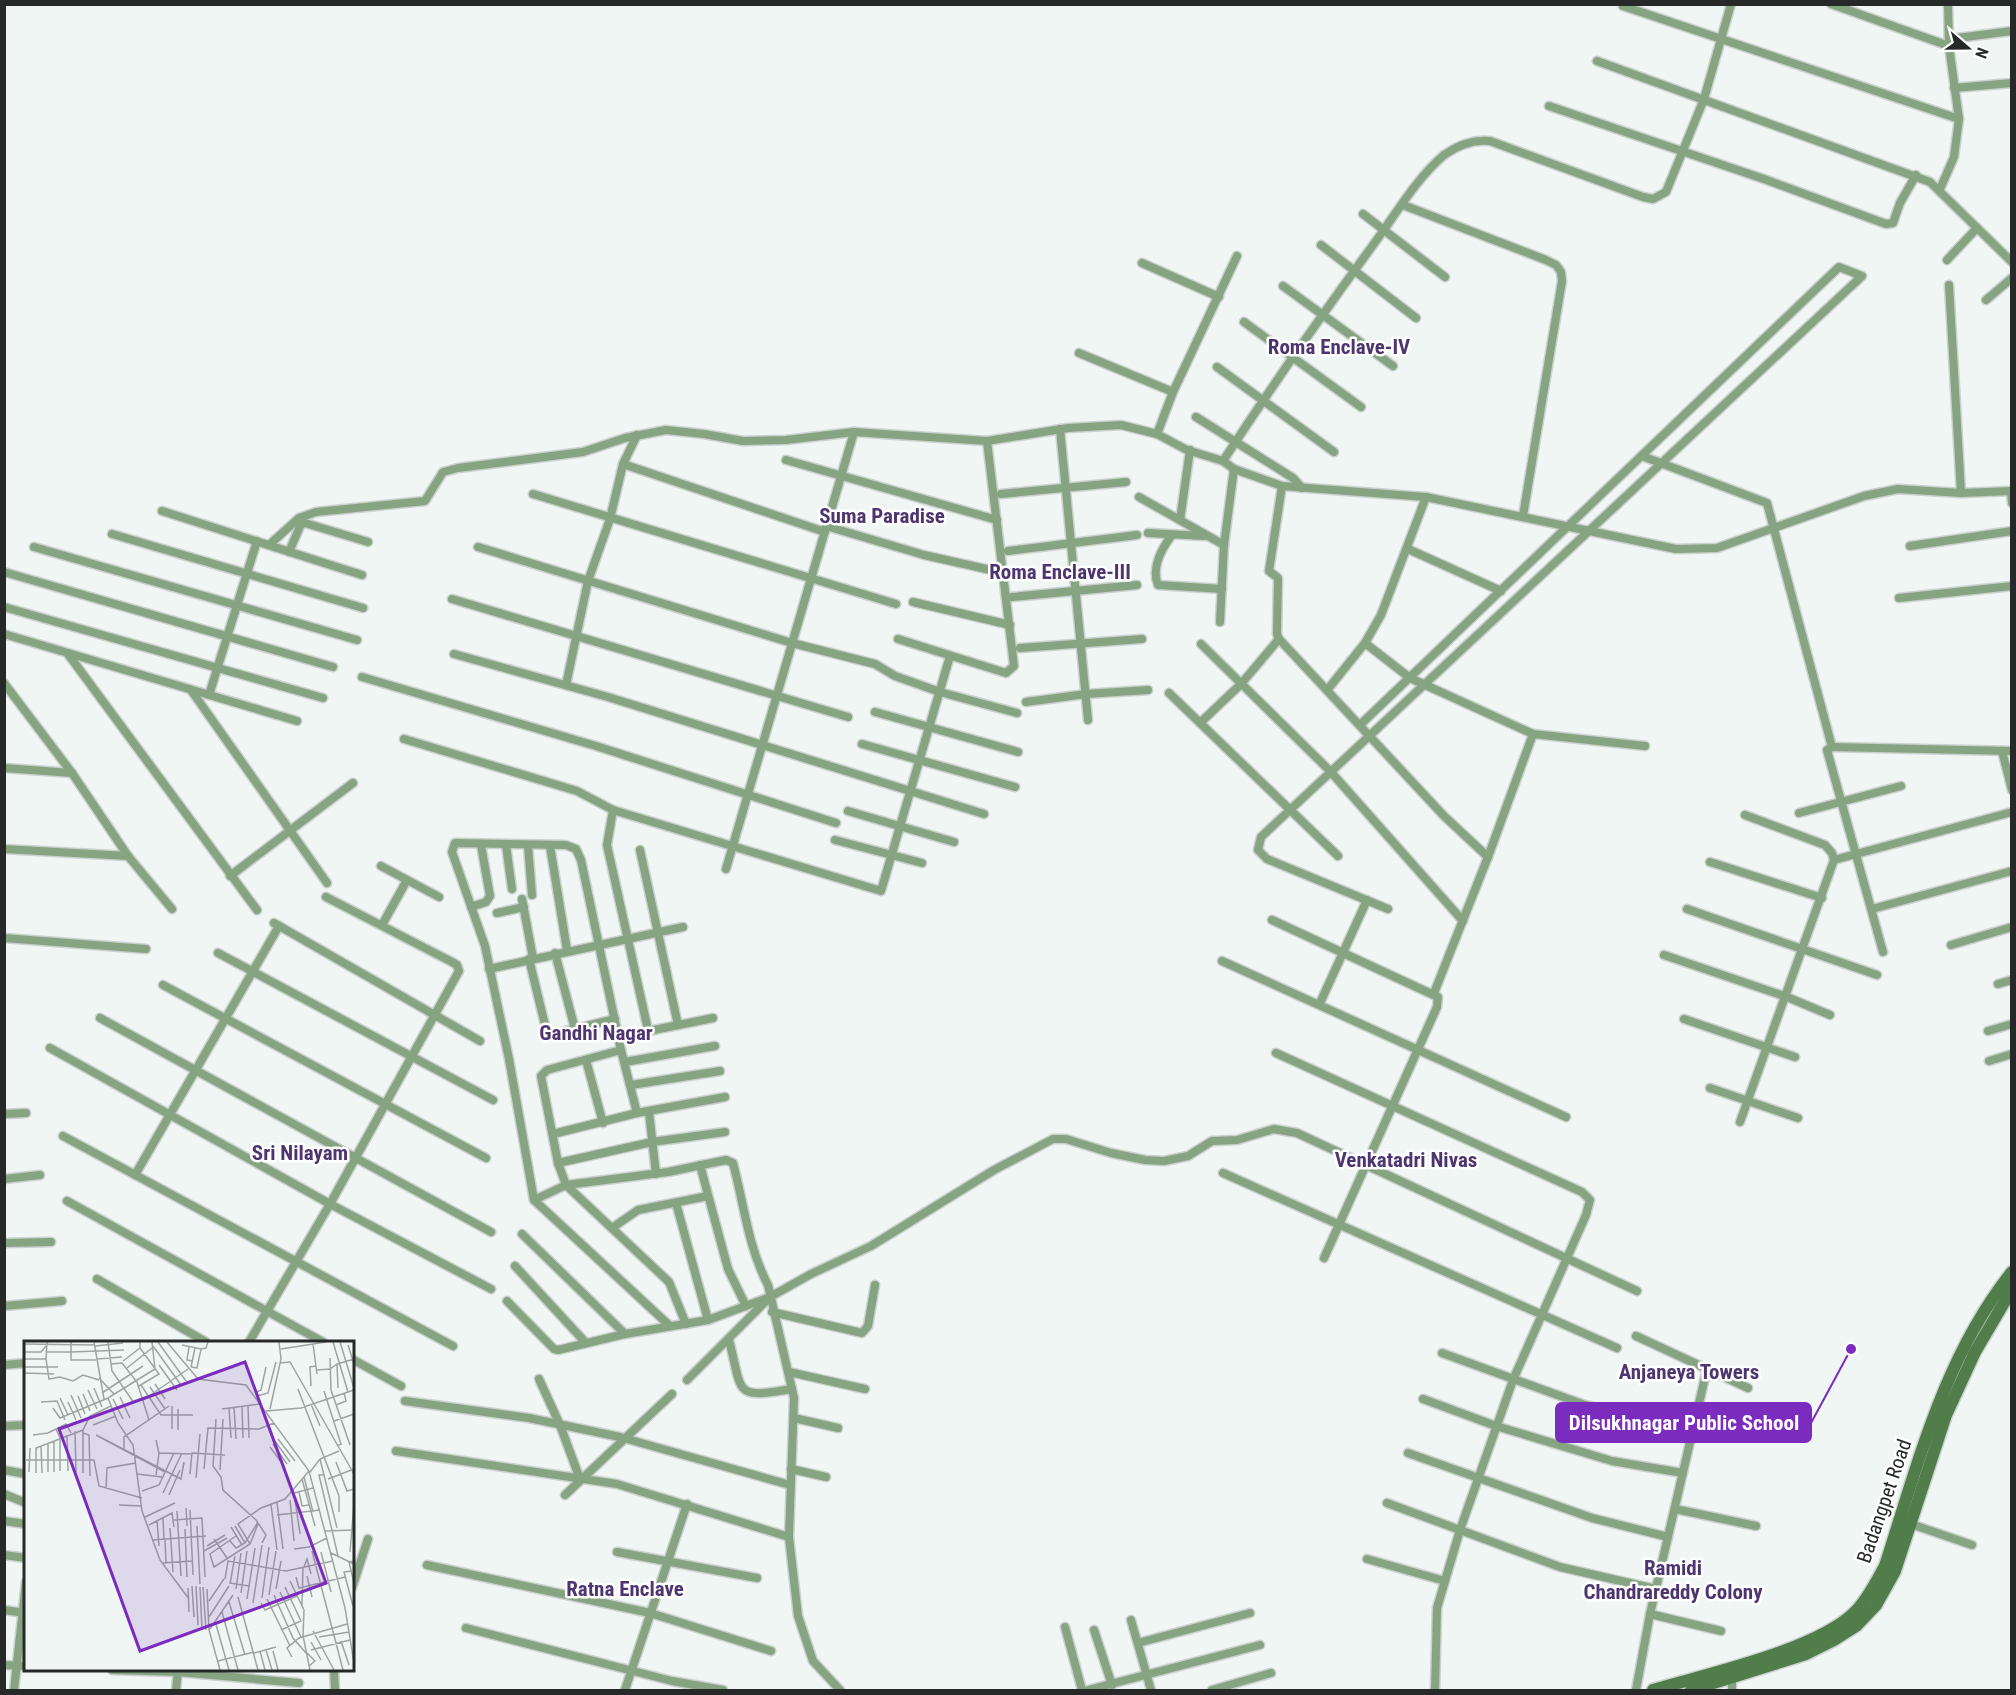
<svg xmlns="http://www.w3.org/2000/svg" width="2016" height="1695" font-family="'Roboto Condensed',sans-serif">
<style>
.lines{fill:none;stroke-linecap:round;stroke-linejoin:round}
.minor-casing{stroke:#cbd1ce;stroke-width:11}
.secondary-casing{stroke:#cbd1ce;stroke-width:15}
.minor{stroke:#86a481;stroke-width:8}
.secondary{stroke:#507d4a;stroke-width:12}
.labels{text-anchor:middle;stroke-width:5;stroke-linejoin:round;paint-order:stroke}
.street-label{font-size:20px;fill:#272928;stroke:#fff}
.neighbourhood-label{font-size:21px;font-weight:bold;fill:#4e3570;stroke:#fff}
.inset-road{fill:none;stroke:#9fa4a2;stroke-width:1.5}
.view{fill:#7b2cbf;fill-opacity:0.15;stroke:#7b2cbf;stroke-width:3}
.inset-edge{fill:none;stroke:#272928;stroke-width:3}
.leader{fill:none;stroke:#7b2cbf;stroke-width:2}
.callout-dot{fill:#7b2cbf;stroke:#fff;stroke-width:2}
.callout{fill:#7b2cbf;stroke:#7b2cbf;stroke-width:2}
.callout-label{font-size:21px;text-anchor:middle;font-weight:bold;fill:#fff}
</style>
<rect width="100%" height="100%" fill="#eff6f3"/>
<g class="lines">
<g class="minor-casing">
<g id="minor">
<polyline points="1831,4 1949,46"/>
<polyline points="1623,6 1959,119"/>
<polyline points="1949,39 2012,31"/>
<polyline points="1597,61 1930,182 2012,262"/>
<polyline points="1954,88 2012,83"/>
<polyline points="1549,106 1764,179 1886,224 1893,223 1900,203 1916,175"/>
<polyline points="1940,189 1954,157 1959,119 1949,46 1948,4"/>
<polyline points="1403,205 1546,260 1556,265 1561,272 1562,281 1523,516"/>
<polyline points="1363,214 1445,277"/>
<polyline points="1321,245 1416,318"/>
<polyline points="1947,260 1977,228"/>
<polyline points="1142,263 1219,297"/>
<polyline points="1949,285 1961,493"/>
<polyline points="1283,286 1393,366"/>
<polyline points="1986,300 2012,278"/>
<polyline points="1244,322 1361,407"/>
<polyline points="1079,353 1173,392"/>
<polyline points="1217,367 1334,452"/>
<polyline points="1196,417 1293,478 1302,488"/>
<polyline points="1060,429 1088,720"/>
<polyline points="1157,434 1173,392 1237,256"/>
<polyline points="1642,456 1767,503 1832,747"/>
<polyline points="786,460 997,520"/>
<path d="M1223 461C1272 386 1323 313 1376 241 1397 212 1417 178 1444 155 1458 145 1473 139 1490 141L1643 197 1653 199 1666 192 1704 99 1731 4"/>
<polyline points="623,464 825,532"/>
<polyline points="1282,486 1269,571 1278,578 1277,634 1279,639 1444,816 1488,857"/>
<polyline points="2011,491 2012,503"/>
<polyline points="533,494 896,604"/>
<polyline points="1001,494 1126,482"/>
<polyline points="1139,497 1224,545"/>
<polyline points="162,511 362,575"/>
<polyline points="1180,520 1190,450"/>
<polyline points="826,526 924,555 1004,573"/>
<polyline points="1148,533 1205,536"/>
<polyline points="112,534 363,608"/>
<path d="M1172 535C1162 548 1151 568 1158 585L1222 589"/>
<polyline points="269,545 299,518 316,512 425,501 443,472 458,468 583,452 625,438 666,430 704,434 743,441 786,440 854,432 987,441 1068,428 1121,425 1157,434 1187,450 1223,461 1234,469 1282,486 1426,497 1676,549 1717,548 1864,496 1898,489 1961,493 2012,491"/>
<polyline points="1910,546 2012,531"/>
<polyline points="34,547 357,640"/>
<polyline points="478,547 792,643 875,664 895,676 940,692 1017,713"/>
<polyline points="1408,549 1501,591"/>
<polyline points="1008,551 1137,535"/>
<polyline points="289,552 301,524 305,523 368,542"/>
<polyline points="4,572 333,667"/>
<polyline points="1012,597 1137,585"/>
<polyline points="1899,598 2012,586"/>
<polyline points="452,599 848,717"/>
<polyline points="913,602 1010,625"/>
<polyline points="4,607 323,698"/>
<polyline points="1220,622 1224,545 1234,469"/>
<polyline points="4,634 297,721"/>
<polyline points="898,639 1006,673 1014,666 987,441"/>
<polyline points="1365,643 1410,678 1533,734 1645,746"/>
<polyline points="1201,644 1330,771 1463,921"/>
<polyline points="1020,648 1142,639"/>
<polyline points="68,654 257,910"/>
<polyline points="454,654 608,697 984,814"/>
<polyline points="362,677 596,746 836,823"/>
<polyline points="4,683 72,773 128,856 172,909"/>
<polyline points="566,685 588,581 610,519 623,464 637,435"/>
<polyline points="1328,689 1365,643 1381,615 1426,497"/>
<polyline points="191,690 327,883"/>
<polyline points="1169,693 1338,856"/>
<polyline points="209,695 257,541"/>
<polyline points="1026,702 1086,694 1148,690"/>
<polyline points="875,712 1018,752"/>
<polyline points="1200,723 1241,684 1279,639"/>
<polyline points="1361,724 1839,267 1862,276 1261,837 1258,850 1267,859 1388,909"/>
<polyline points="404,739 577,791 613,810 881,891 950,656"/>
<polyline points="862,744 1015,787"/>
<polyline points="1832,747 1827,750 1883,952"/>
<polyline points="1832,747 2012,751"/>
<polyline points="2002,751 2012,790"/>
<polyline points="4,768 72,773"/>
<polyline points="613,810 607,845 648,1030"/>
<polyline points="848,811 954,842"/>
<polyline points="1799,813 1901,786"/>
<polyline points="1745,815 1825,845 1832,853 1834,860"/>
<polyline points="835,840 922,863"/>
<polyline points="506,845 512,889"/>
<polyline points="528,846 532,895"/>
<polyline points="550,846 567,950"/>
<polyline points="4,849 128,856"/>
<polyline points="640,850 678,1025"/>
<polyline points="1710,862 1822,898"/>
<polyline points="381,866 439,897"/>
<polyline points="726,869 854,432"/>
<polyline points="230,876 353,783"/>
<polyline points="522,899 533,958"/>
<polyline points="471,907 486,902 490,896 481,845"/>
<polyline points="1687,909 1877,975"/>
<polyline points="1872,909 2012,871"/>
<polyline points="497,913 524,907"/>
<polyline points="1272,920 1438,997 1437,1007 1324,1258"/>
<polyline points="274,923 480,1041"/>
<polyline points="382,925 407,880"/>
<polyline points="4,938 146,949"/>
<polyline points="1951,945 2012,927"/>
<polyline points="218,953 493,1100"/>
<polyline points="555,953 575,1029"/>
<polyline points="1664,955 1787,997 1830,1015"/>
<polyline points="529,959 547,1033 553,1034 615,1019"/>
<polyline points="1222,961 1566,1117"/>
<polyline points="489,969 683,927"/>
<polyline points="1998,984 2012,980"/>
<polyline points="163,985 486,1158"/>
<polyline points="1434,993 1488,857 1533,734"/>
<polyline points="1320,1003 1367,900"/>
<polyline points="100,1018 491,1232"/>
<polyline points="1684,1019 1795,1057"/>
<polyline points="1988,1031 2012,1024"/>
<polyline points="619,1037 713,1018"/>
<polyline points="50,1048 330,1204 491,1289"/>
<polyline points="621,1050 547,1070 541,1076 558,1163 566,1185 669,1282 686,1324"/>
<polyline points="1276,1053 1582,1192 1590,1200 1586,1215 1513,1380 1460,1530 1437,1608 1435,1690"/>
<polyline points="586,1060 603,1123"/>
<polyline points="1989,1061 2012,1054"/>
<polyline points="625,1062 715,1046"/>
<polyline points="631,1085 720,1071"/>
<polyline points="1710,1088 1798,1118"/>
<polyline points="649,1112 656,1174"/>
<polyline points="637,1113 621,1050 581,860 576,849 566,845 455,843 452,852 485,946 509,1059 534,1200 670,1326"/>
<polyline points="4,1114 26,1113"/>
<polyline points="1740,1122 1834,860 2012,812"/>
<polyline points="553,1134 637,1113 725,1097"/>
<polyline points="63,1136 453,1346"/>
<polyline points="558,1163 652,1142 725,1132"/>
<polyline points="700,1165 728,1269 746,1306"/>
<polyline points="1223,1173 1617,1348"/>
<polyline points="135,1175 279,926"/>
<polyline points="4,1179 40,1175"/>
<path d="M534 1200 566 1185 668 1172 726 1160 733 1163C744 1204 748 1247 768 1285L794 1398 789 1537 798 1616 813 1661 840 1690"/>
<polyline points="67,1201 323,1342"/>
<polyline points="676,1203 708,1320"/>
<polyline points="612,1228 638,1210 708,1196"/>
<polyline points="522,1234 625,1334"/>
<polyline points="4,1243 51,1242"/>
<polyline points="515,1266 586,1343"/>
<polyline points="97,1279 206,1342"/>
<polyline points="507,1301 554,1349 558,1350 625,1334 708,1320 770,1297 811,1274 871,1246 994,1170 1053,1139 1066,1139 1111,1153 1145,1160 1164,1161 1188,1156 1212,1141 1237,1140 1274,1129 1297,1133 1637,1291"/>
<polyline points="4,1306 62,1301"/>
<polyline points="772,1312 862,1333 868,1326 875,1285"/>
<polyline points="1636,1336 1748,1388"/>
<path d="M729 1340C743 1394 733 1399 792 1389"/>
<polyline points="249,1342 330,1204 459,971 457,965 452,962 326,897"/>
<polyline points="1442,1353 1585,1405 1693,1432"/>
<polyline points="352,1359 401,1386"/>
<polyline points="4,1365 26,1363"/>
<polyline points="789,1372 865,1389"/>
<polyline points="539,1379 560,1425 580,1479"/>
<polyline points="687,1380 767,1300"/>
<polyline points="1423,1399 1496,1426 1612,1461 1683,1473"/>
<polyline points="405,1401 529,1418 620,1437 790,1485"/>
<polyline points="794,1418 838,1428"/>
<polyline points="4,1426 26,1425"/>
<polyline points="396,1451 617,1484 789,1537"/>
<polyline points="1408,1453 1592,1518 1668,1537"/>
<polyline points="791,1469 826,1477"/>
<polyline points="4,1470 26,1474"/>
<polyline points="4,1494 26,1503"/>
<polyline points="565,1495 672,1394"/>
<polyline points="1387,1503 1560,1567 1656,1589"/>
<polyline points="1675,1509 1756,1526"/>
<polyline points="4,1521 26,1524"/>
<polyline points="1911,1524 1972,1545"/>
<polyline points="617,1552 757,1578"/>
<polyline points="4,1555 26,1558"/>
<polyline points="1367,1559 1445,1581"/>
<polyline points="427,1565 650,1613 771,1651"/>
<polyline points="352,1588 368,1539"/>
<polyline points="4,1610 25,1613"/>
<polyline points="1650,1614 1721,1631"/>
<polyline points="1131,1620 1151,1690"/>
<polyline points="1065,1627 1082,1690"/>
<polyline points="466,1628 672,1681 723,1690"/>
<polyline points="1094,1630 1112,1685"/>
<polyline points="1138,1643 1250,1613"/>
<polyline points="4,1665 26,1666"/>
<polyline points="112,1670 178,1672 299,1683"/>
<polyline points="334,1670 335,1690"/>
<polyline points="14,1690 26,1582"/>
<polyline points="176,1690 178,1670"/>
<polyline points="625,1690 687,1504"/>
<polyline points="1088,1690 1260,1645"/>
<polyline points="1212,1690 1271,1673"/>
<polyline points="1636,1690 1650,1614 1707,1369"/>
<polyline points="1732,1690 1732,1680"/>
</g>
</g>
<g class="secondary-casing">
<g id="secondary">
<path d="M1653 1690C1707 1674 1817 1650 1855 1612 1868 1599 1876 1582 1885 1566 1918 1464 1944 1357 2012 1272"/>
<polyline points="1691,1690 1806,1654 1834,1640 1856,1626 1876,1605 1895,1571 1946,1415 1975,1352 2012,1289"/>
</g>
</g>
<use href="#minor" class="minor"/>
<use href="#secondary" class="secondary"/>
</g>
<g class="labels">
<g class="street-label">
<text transform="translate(1884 1501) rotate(-71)" y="7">Badangpet Road</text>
</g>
<g class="neighbourhood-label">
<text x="1339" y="354">Roma Enclave-IV</text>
<text x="882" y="523">Suma Paradise</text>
<text x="1060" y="579">Roma Enclave-III</text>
<text x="596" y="1040">Gandhi Nagar</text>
<text x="300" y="1160">Sri Nilayam</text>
<text x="1406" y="1167">Venkatadri Nivas</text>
<text x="1689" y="1379">Anjaneya Towers</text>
<text x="1673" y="1575">Ramidi<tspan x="1673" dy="24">Chandrareddy Colony</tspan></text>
<text x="625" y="1596">Ratna Enclave</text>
</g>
</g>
<g transform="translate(24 1341)">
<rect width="330" height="330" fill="#eff6f3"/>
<path class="inset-road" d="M47 1V19H72M70 1 80 58M84 1 88 30 110 62M134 1 162 40M143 1 174 38 222 44 285 130 321 267 330 322M309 1 324 51M316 1 330 47M0 3 71 4M289 3 293 33M158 4 177 8 182 7 184 1M324 4 330 23M71 5 99 2M129 5 157 44M165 6 163 19 168 20M257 8 302 1M0 11H17L22 5M22 11H47M47 11 100 9M306 17 307 49 326 104M0 18H22L25 38 36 36 49 40 59 34 75 39M73 18 98 16M22 19 23 1M99 20 116 7M256 22 266 21 330 133M87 23 98 22 113 41 125 79M135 24 153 49M0 26H34M167 26 173 27 177 8M167 26 171 7M103 27 128 7M293 29 306 28 313 23M0 32 30 33M75 37 90 53M131 43 141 58M117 44 137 74H169M115 45 135 33 116 7V1M287 45 286 26 292 25M126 46 141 68M70 47 78 66M314 47 313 23 330 18M274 48 315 155V171M64 49 73 68M300 50 317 103 313 105M78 52 119 25M231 52 237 49 242 26M59 53 66 70M47 54 57 77M54 55 61 73M233 55 244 52 252 21M96 56 106 77M36 57 44 74M84 57 94 82 109 104 118 170 136 219 165 258M89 58 99 78M118 60 164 28M17 61 33 60 41 79M44 61 52 79M287 63 296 85M224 64 225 97M312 64 322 60 320 52M148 65V88M218 65 219 97M210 66 212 98M29 67 36 77 84 57 131 28 128 1M205 67 207 97M154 68V89M198 68 235 63M246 68 257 18 255 1M242 70 277 67 330 49M192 78 189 125 197 136 199 149 232 179 242 194 238 202M310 80 330 73M69 84 92 75M32 88 36 97V130M51 90 52 131M59 92 65 94 66 135M9 94 24 92 42 83 47 92M43 94 44 130M254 98 271 120M30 100V131M251 100 266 121M24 102V131M249 103 263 123M17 105 18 132M246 106 260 125M100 108V96L145 65M135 112 167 113M296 118 313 187M2 119H70L75 145 118 157M312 121 323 150 330 148M180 128 184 87 235 88 250 82M196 129 199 78M5 131 6 107M141 131 72 94 157 138 160 121M286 131 296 118 315 110M12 132V107L59 89M59 132V89L66 75 87 65M113 133 138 136M166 133 168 112 201 114M132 134 135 112 132 99M300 134H295L314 215M280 136 289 171M172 137 176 93M278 138 291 185M304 138 330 128M82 148 83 127 112 122M118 150 135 144 150 112M275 151 278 165 285 164M139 152 158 112M145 154 156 129M266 159 270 200M253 162 259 208M95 164 117 165M247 164 253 209M162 167 163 185M166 169 169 234M153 170 157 235M253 174 296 169M121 176 151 162M139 177 140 198M133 179 135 205M150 179 178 177 181 236M125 184 148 172 150 186M173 185 176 243M211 185 221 202M207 186 218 204M146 187 149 231M161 188 163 236M301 190 330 189M276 193 270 152 289 147M212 195 186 213 190 226 226 203 234 183M141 198 142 223M190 198 203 217M129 199 182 195M206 200 212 207 221 202 234 181M226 203 214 183 237 167 261 158 285 130M183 205 201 194M270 208 285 206 303 197M180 210 203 197M288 210 319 329M297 211 307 251M326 211 330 163M307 212 330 223M330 220 325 221 330 242M138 222 168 220M280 226 283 218 287 233M327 230 320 231 329 265M283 235 288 256M272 236 275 247 321 236M201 238 204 220 262 230 309 220M266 240 280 269 279 295 286 329M206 242 225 245M206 243 211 215M168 245 170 276M172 245 174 284M176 246 178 289M179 246 182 289M164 247 165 271M183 248 185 289 196 329M212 248 217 212M252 248 257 220M256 251 277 296M217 252 223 210M245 254 252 210M250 254 269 297 282 312M214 256 234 329M238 257 245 206M223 258 231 207M243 258 266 305M185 260 200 238M205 261 221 314M229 262 238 204M237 262 241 269 273 255M278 264 279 227M198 271 214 329M185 276 205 245M191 280 205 329M186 288 209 254M257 289 277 280 261 246M289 290 310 329M295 296 325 291M317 300 325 324M287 301 297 319M242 309 248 329M287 309 326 299M236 310 241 329M249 310 254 329M230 312 252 306M283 312 291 320 285 325M268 316 263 307 275 297 323 283M194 320 230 311"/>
<path class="view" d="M221 21 302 242 116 310 35 88Z"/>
<rect width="330" height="330" class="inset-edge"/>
</g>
<path class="leader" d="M1851 1349L1811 1423"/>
<circle class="callout-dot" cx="1851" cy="1349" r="6"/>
<rect class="callout" x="1556" y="1403" width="255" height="39" rx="6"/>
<g class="callout-label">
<text x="1684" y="1430">Dilsukhnagar Public School</text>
</g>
<rect width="2016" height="1695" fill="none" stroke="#272928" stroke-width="12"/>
<g transform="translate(1968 48) rotate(110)" stroke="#ffffff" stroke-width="4.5" paint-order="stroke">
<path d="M0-4.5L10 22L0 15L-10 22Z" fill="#272928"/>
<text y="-9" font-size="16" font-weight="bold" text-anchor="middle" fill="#272928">N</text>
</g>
</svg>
